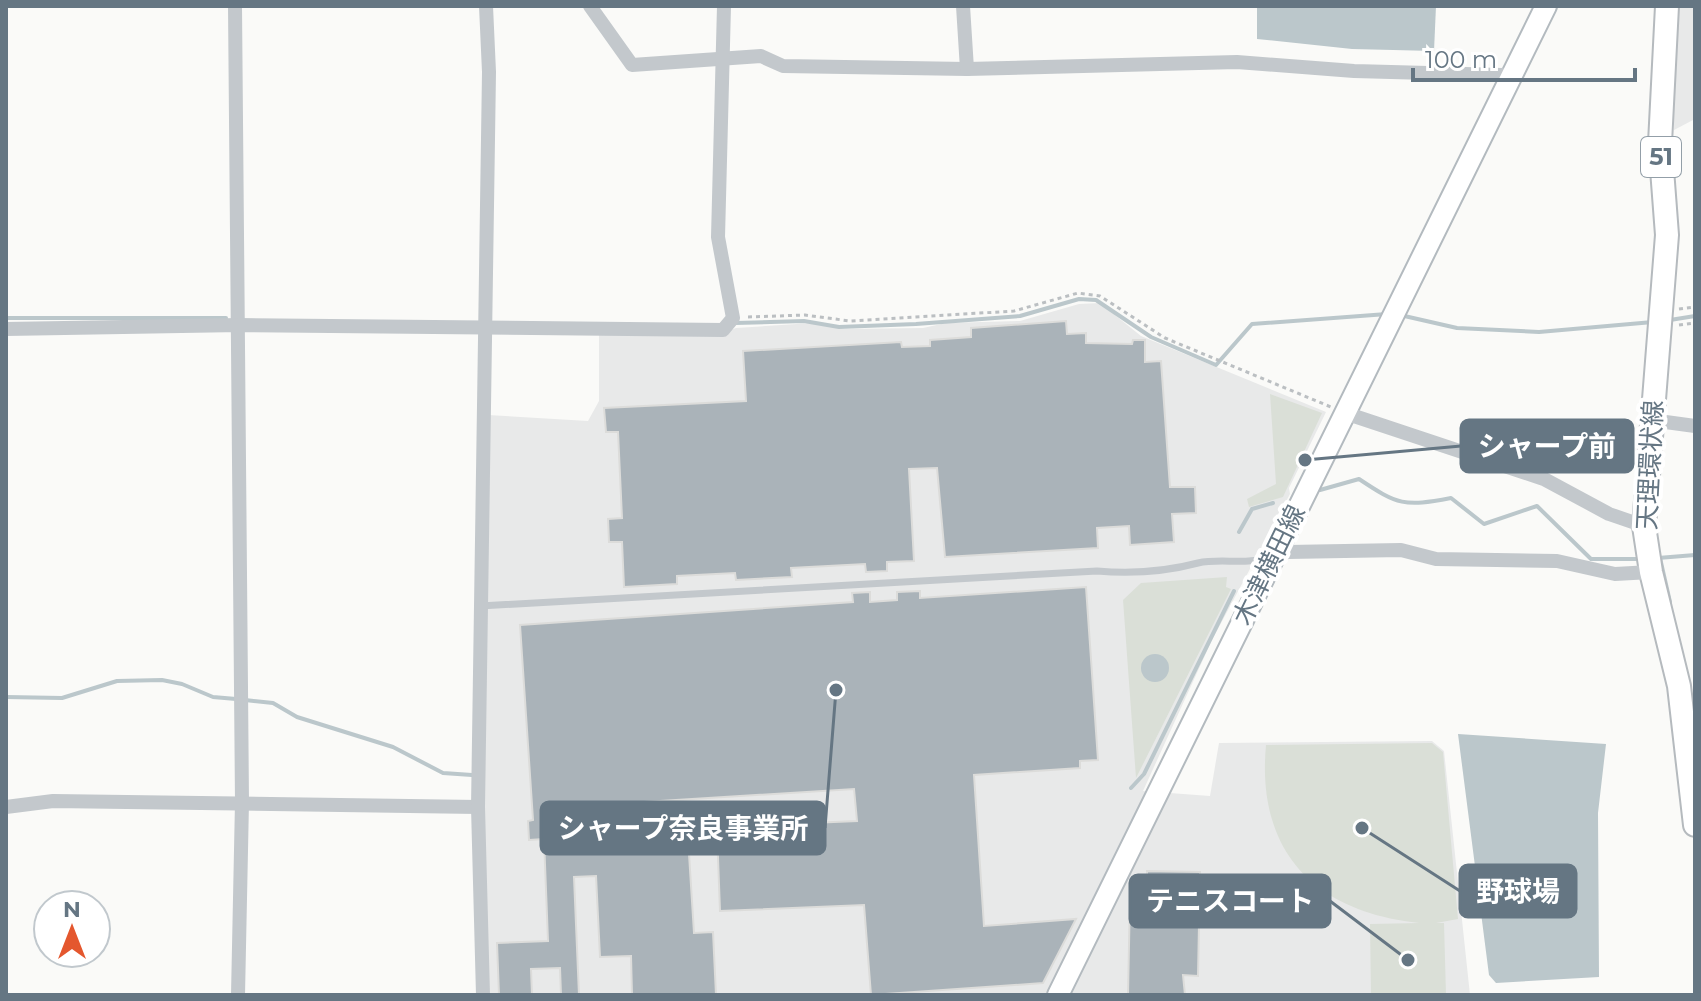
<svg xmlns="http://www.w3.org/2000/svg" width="1701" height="1001" font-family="Montserrat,'Noto Sans JP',sans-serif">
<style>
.built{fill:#e8e9e9}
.green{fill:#dadfd7}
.water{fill:#bbc7cb}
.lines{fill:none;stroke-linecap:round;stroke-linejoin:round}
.stream{stroke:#bbc7cb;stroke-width:4}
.building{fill:#aab3b9;stroke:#dcdcda;stroke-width:2}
.secondary-casing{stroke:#b3babf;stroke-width:24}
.primary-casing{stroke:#b5babe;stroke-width:26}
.path{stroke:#bbbfc2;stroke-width:3;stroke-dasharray:4 4;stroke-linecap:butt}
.service{stroke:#c3c8cc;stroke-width:7}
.minor{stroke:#c3c8cc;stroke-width:14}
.secondary{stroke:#fff;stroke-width:20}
.primary{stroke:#fff;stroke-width:22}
.labels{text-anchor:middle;stroke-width:8;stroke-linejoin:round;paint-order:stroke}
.shield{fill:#fff;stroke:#939fa8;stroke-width:2}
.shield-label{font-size:24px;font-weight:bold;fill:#657683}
.street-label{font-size:26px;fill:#657683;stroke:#fff}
.leader{fill:none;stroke:#657683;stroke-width:3}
.callout-dot{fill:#657683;stroke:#fff;stroke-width:3}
.callout{fill:#657683;stroke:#657683;stroke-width:3}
.callout-label{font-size:28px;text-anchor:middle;font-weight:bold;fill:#fff}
</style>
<rect width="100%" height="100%" fill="#fafaf8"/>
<g class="built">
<polygon points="1674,6 1695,6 1695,119 1674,130"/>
<polygon points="1100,303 1141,336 1326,412 1289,488 1290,494 1212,640 1143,791 1210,796 1219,743 1432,741 1444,751 1470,995 487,995 483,852 488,415 588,421 599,401 599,335 717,335 736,328 812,323 843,329 923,328 946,323 1020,321 1079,304"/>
</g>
<g class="green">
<polygon points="1270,394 1322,413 1283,497 1249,507 1247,499 1276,484"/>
<polygon points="1227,577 1226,587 1231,589 1136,778 1123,600 1141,583"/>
<path d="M1432 743 1443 752 1458 919 1436 923H1444L1446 995H1371L1370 924 1419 923C1315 912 1256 852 1266 745Z"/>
</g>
<g class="water">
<polygon points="1257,6 1436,6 1434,51 1352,49 1257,39"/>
<circle cx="1155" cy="668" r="14"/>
<polygon points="1458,734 1606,744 1598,813 1599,977 1496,983 1489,975"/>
</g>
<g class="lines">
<g class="stream">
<polyline points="1400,315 1457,328 1539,332 1653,322"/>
<polyline points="6,318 226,318"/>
<polyline points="1670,320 1695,316"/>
<polyline points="735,323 804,321 839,327 916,324 1020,316 1079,299 1096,300 1151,337 1216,365 1252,324 1387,314"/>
<path d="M1320 490 1359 479C1398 505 1404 507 1451 498L1484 524 1537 506 1591 559H1641"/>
<polyline points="1239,532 1252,509 1273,503"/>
<polyline points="1658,558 1695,555"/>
<polyline points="1660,558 1670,602"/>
<polyline points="6,697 62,698 117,681 162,680 182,684 213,697 236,699"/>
<polyline points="245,700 273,703 297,717 393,747 443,773 472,775"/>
<polyline points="1131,788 1144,774 1234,591"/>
</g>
</g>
<g class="building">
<polygon points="1066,321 1067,334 1086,333 1086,343 1132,344 1133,340 1145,340 1145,362 1161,361 1170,487 1195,487 1196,513 1172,514 1174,542 1130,545 1129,526 1097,528 1098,548 945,557 937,468 909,469 914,561 887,562 887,571 866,572 865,564 791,568 792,577 736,580 735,573 677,576 677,584 624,587 622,542 609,542 608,519 622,518 618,432 606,432 604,408 746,401 743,351 901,342 902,347 930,346 930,340 971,337 971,328"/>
<polygon points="1086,587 1098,760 1080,761 1080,768 974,775 984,926 1076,919 1043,983 871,995 864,905 720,911 717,831 731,831 731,846 760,844 760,825 857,821 854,789 565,807 567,845 688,838 694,933 713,932 716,995 632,995 631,956 600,957 596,876 574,877 579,995 561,995 560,968 531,969 532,995 499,995 497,943 548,941 544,839 529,840 528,821 533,820 520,625 853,602 852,593 870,592 870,602 897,600 897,592 920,591 920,598"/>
<polygon points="1147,871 1200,872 1198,976 1183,975 1185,995 1128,995 1130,895 1135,895 1136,882 1147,882"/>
</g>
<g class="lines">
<g class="secondary-casing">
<polyline id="secondary" points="1058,995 1546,6"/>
</g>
<g class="primary-casing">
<polyline id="primary" points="1667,6 1660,143 1667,235 1644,526 1651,572 1679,686 1695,825"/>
</g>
<g class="path">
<polyline points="1679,309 1695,307"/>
<polyline points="748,317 805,315 850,321 1014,311 1078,293 1100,296 1165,338 1331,407"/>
<polyline points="1679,325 1695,323"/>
</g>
<path class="service" d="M480 606 1097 571C1132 574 1164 572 1198 563 1220 558 1245 565 1267 558"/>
<g class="minor">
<polyline points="235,6 242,802 238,995"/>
<polyline points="590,6 632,65 761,56 783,66 967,69 1237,62 1354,71 1502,75 1510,79"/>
<polyline points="963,6 967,69"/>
<polyline points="6,329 240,325 723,330 733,318 718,237 724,6"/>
<polyline points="1345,413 1544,479 1609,514 1644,526"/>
<polyline points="1651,420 1695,426"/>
<polyline points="1273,556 1288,552 1401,550 1436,559 1557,561 1615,574 1651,572"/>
<polyline points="6,807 53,801 478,807"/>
<polyline points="483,995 478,807 489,72 486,6"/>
</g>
<use href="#secondary" class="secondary"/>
<use href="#primary" class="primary"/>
</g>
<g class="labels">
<rect class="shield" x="1641" y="137" width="40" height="40" rx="6"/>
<g class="shield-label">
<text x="1661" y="165">51</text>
</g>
<g class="street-label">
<text transform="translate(1650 465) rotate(-87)" y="9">天理環状線</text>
<text transform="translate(1269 565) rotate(-64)" y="9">木津横田線</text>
</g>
</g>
<path class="leader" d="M1305 460L1461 446M836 690L825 828M1362 828L1460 891M1408 960L1330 901"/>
<g class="callout-dot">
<circle cx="1305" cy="460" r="8"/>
<circle cx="836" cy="690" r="8"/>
<circle cx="1362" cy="828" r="8"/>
<circle cx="1408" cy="960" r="8"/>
</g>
<g class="callout">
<rect x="1461" y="420" width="172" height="52" rx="8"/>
<rect x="541" y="802" width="284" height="52" rx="8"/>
<rect x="1460" y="865" width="116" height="52" rx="8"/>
<rect x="1130" y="875" width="200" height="52" rx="8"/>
</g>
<g class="callout-label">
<text x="1547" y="456">シャープ前</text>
<text x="683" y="838">シャープ奈良事業所</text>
<text x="1518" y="901">野球場</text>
<text x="1230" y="911">テニスコート</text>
</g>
<rect width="1701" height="1001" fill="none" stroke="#657683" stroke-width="16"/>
<g transform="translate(72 929)"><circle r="38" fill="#ffffff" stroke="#c1c8cd" stroke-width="2"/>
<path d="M0-6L14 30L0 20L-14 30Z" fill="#e4572e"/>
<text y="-12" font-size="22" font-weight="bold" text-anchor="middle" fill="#657683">N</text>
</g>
<path d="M1413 68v12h222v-12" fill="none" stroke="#657683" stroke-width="4"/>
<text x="1425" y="68" font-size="24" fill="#657683" stroke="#ffffff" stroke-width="6" paint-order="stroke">100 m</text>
</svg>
